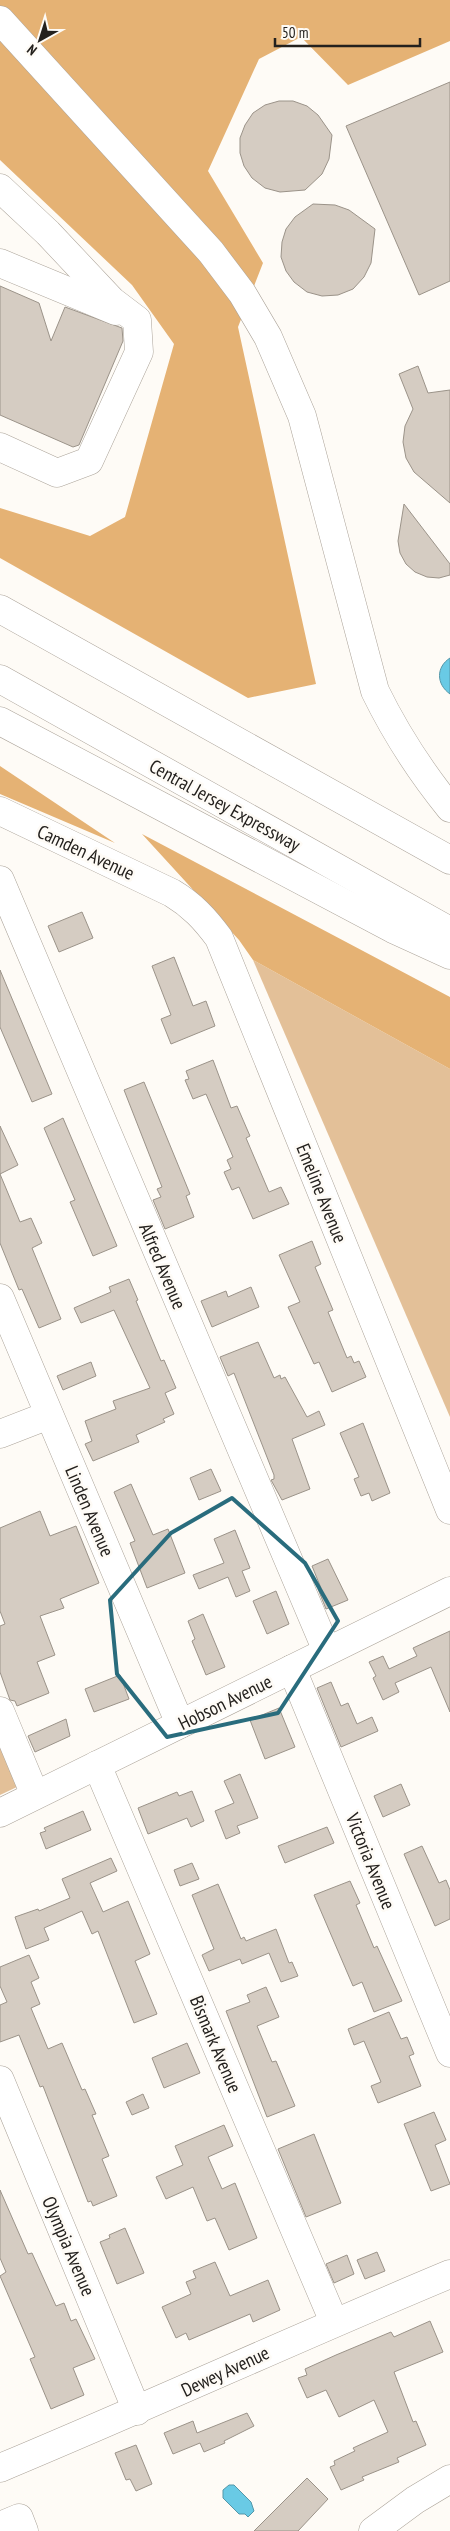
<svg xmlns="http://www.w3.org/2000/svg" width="450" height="2531" font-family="'PT Sans Narrow',sans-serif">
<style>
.green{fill:#e3c098}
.forest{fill:#e5b274}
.water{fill:#69cae5;stroke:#5497a9}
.building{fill:#d5ccc2;stroke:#9b9389}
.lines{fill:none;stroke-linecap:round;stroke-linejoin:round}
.minor-casing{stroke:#aca49a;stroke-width:29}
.highway-casing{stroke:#aca49a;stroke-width:29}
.minor{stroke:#fff;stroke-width:28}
.highway{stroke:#fff;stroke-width:28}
.marked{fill:none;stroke:#296c7d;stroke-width:4;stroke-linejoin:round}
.labels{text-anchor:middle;stroke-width:5;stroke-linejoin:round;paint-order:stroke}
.street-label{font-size:19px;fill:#24211e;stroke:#fefbf6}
</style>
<rect width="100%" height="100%" fill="#fefbf6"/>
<g class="green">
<polygon points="253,960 450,1069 450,1417"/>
<polygon points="0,1741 19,1786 0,1795"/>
</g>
<g class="forest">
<polygon points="0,0 450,0 450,41 348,85 301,37 259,59 208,171 263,263 238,327 316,684 248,698 0,558 0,508 90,536 125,517 174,344 132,285 0,160"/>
<polygon points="0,765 0,766 115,843 0,794"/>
<polygon points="142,834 450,997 450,1069 253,960 239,940"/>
</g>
<g class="water">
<path d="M450 658V694C436 684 436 667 450 658Z"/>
<polygon points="229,2485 234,2485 251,2502 254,2511 248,2517 245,2514 239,2514 223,2498 223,2490"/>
</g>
<g class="building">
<polygon points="450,82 450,281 419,295 346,126"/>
<polygon points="279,101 293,101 307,106 318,115 332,135 329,159 322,174 305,190 280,192 265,188 252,178 244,166 240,153 240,138 245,125 253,113 265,105"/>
<polygon points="313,204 335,205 349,210 375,229 371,263 364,277 353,289 338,295 322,296 307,292 294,282 286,271 281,257 282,242 286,229 295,217"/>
<polygon points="0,286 39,303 51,341 65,307 122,328 123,341 79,445 73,447 0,415"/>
<polygon points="418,366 428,393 450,390 450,503 414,472 406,458 403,442 405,426 413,409 399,374"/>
<polygon points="404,504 450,564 450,575 439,578 427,577 415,572 406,564 400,553 398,541"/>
<polygon points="82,912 93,938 59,952 48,926"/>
<polygon points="174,957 193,1006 206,1001 215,1026 171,1044 161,1019 171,1015 152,966"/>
<polygon points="0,970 52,1094 32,1102 0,1027"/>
<polygon points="213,1060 231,1108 237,1106 250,1136 246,1138 269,1192 281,1187 289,1204 253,1219 239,1187 232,1190 224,1172 231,1169 227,1160 233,1157 206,1094 193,1099 185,1080 189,1079 186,1071"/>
<polygon points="144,1082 190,1194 186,1196 194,1217 165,1229 153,1200 161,1197 157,1189 162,1187 124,1090"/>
<polygon points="63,1118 117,1246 93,1256 70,1202 75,1200 44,1128"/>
<polygon points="0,1126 18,1165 0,1174"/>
<polygon points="0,1174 20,1222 31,1218 42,1243 32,1248 61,1319 39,1328 22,1289 19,1290 0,1243"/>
<polygon points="312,1241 321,1264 315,1267 333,1310 328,1312 347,1358 351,1356 354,1363 359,1361 366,1377 332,1392 319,1362 314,1364 288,1307 300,1302 279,1255"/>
<polygon points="129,1279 138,1300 136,1301 161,1361 164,1360 176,1388 165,1393 174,1414 163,1419 165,1422 136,1435 139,1442 93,1461 85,1444 92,1441 85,1421 116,1409 113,1401 150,1388 114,1310 81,1323 74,1308 111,1292 109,1287"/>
<polygon points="251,1287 259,1307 212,1327 201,1301 226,1291 228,1297"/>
<polygon points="258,1342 274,1378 280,1375 281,1379 285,1377 307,1417 319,1411 325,1425 292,1439 310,1489 282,1500 271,1480 274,1479 274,1475 234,1373 228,1376 220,1357"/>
<polygon points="91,1362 96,1376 63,1390 57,1376"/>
<polygon points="363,1423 390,1493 372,1501 369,1493 361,1496 354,1479 359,1477 340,1433"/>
<polygon points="211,1469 221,1491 199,1500 190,1478"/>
<polygon points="131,1484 153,1535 168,1529 185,1573 147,1588 130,1543 135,1541 114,1492"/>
<polygon points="40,1511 50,1536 76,1526 99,1583 60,1599 64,1608 40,1616 55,1655 37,1662 49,1693 17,1706 15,1701 10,1700 0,1672 0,1626 5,1624 0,1611 0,1528"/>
<polygon points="235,1530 250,1568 242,1571 250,1591 236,1597 228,1577 199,1589 193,1575 224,1563 214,1539"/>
<polygon points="328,1559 348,1600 326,1609 318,1589 321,1588 312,1566"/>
<polygon points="276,1591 289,1624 267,1634 253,1601"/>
<polygon points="203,1614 225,1667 206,1675 192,1641 195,1639 188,1621"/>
<polygon points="450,1631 450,1712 431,1667 395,1683 399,1692 383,1700 373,1678 376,1676 369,1662 383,1656 389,1669 417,1656 413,1648"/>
<polygon points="120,1675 129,1699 94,1712 85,1689"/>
<polygon points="331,1682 341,1706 348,1703 357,1724 372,1717 378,1731 341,1747 317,1688"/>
<polygon points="279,1708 295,1747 265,1759 250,1720"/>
<polygon points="66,1719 70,1736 35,1752 28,1736"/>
<polygon points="240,1774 258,1818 237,1826 240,1833 226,1839 215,1811 234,1803 224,1781"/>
<polygon points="401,1784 410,1805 383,1817 374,1796"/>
<polygon points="192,1791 204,1821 191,1827 187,1818 148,1834 138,1808 177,1792 179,1796"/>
<polygon points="83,1811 91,1830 46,1849 40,1833 46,1831 44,1828"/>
<polygon points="327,1827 334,1843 285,1863 278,1846"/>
<polygon points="422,1846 439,1883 446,1880 450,1890 450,1919 435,1926 404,1854"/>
<polygon points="111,1858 117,1871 90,1883 103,1912 128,1901 150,1954 135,1961 157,2014 134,2023 98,1931 92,1934 82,1911 44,1928 49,1940 26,1949 15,1917 38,1909 39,1911 70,1898 62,1879"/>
<polygon points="192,1863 199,1879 180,1886 174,1870"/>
<polygon points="350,1881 360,1903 356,1905 374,1948 377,1946 402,2001 374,2012 362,1982 353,1986 314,1895"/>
<polygon points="218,1884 241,1939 244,1937 246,1941 276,1929 289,1963 292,1962 298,1976 281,1982 269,1953 242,1964 240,1959 209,1971 202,1955 214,1949 192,1895"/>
<polygon points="29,1955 39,1978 31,1982 40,2004 31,2008 48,2049 62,2043 82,2090 85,2089 96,2114 92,2115 109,2156 102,2159 117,2196 93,2206 91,2201 88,2202 43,2086 40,2087 19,2035 0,2042 0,2005 7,2002 0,1986 0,1967"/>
<polygon points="266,1987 279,2017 257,2026 272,2062 276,2061 295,2106 267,2117 226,2011 250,2002 247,1995"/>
<polygon points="389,2012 401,2039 407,2037 414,2054 409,2056 421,2086 378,2103 371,2086 381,2082 364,2041 354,2045 348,2029"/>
<polygon points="187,2043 200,2073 164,2088 152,2058"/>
<polygon points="143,2094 149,2108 132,2115 126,2102"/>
<polygon points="434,2112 446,2140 435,2145 450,2184 431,2191 404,2124"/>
<polygon points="224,2125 233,2146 208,2157 222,2189 235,2183 257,2238 229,2250 215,2218 207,2221 193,2187 166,2199 156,2177 183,2165 175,2146"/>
<polygon points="314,2134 341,2203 306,2217 278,2149"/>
<polygon points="0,2190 28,2254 32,2253 56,2306 64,2303 71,2321 76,2319 95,2359 73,2368 84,2395 51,2409 30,2359 35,2357 0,2276 6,2272 0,2258"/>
<polygon points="125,2228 144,2273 117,2284 100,2242 110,2238 109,2235"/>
<polygon points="377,2252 385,2271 365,2279 357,2260"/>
<polygon points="347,2255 354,2274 334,2283 326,2264"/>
<polygon points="215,2262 230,2296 268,2280 280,2310 253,2322 250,2314 189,2340 186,2333 176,2338 162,2307 191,2294 186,2282 196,2278 193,2271"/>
<polygon points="430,2321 443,2352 394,2372 413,2422 416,2421 426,2445 397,2458 399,2462 362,2477 364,2480 341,2490 330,2467 335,2465 334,2461 355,2451 353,2448 388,2432 374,2400 339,2417 326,2390 307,2398 298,2378 307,2375 305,2369 336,2355 391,2332 394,2337"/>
<polygon points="247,2413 254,2426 224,2441 225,2443 204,2452 200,2443 173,2454 164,2433 193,2421 197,2433"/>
<polygon points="136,2445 152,2484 136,2491 130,2479 126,2480 115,2453"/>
<polygon points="307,2478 328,2499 298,2531 254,2531"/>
</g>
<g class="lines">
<g class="minor-casing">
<g id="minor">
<polyline points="0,188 48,233 112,301 137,320 139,352 89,461 57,473 0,447"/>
<polyline points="0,263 116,311"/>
<path d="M0 811 172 893C192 905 205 919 219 938L450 1510"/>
<polyline points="0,880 327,1651"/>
<polyline points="0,1298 180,1724"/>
<polyline points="0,1434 49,1415"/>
<polyline points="292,1669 450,2053"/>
<polyline points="0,1711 35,1795"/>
<polyline points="97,1765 334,2322"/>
<polyline points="0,1813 450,1591"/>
<polyline points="0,2080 137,2411"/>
<path d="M0 2468C151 2405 299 2337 450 2274"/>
<polyline points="0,2526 19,2518 24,2531"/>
<polyline points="373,2531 415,2500 450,2479"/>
</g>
</g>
<g class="highway-casing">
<g id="highway">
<path d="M0 20 211 252 242 293 268 337 302 416 375 691C396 734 420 771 450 808"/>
<polyline points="0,609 450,860"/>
<polyline points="0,679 450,931"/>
<polyline points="0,721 393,929 450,955"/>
</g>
</g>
<use href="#minor" class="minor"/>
<use href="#highway" class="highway"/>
</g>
<path class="marked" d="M232 1498 305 1563 338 1621 278 1713 167 1737 117 1674 110 1600 171 1533Z"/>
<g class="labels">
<g class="street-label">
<text transform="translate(225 805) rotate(29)" y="7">Central Jersey Expressway</text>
<text transform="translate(86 852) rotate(25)" y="7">Camden Avenue</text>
<text transform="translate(322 1193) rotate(68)" y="7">Emeline Avenue</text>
<text transform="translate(163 1266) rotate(67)" y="7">Alfred Avenue</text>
<text transform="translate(90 1511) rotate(67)" y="7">Linden Avenue</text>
<text transform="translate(225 1702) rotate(-26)" y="7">Hobson Avenue</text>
<text transform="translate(371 1861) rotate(68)" y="7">Victoria Avenue</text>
<text transform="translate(216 2044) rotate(67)" y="7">Bismark Avenue</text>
<text transform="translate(69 2246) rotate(67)" y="7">Olympia Avenue</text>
<text transform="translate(225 2371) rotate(-25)" y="7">Dewey Avenue</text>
</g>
</g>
<g transform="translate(40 40) rotate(219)" stroke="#fefbf6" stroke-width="4" paint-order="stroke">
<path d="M0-4L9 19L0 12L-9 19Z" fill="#24211e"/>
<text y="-8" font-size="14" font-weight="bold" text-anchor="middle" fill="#24211e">N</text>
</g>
<path d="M275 38v8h145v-8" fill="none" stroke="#24211e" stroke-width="2.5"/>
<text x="282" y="38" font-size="15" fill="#24211e" stroke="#fefbf6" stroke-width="4" paint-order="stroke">50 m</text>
</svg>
